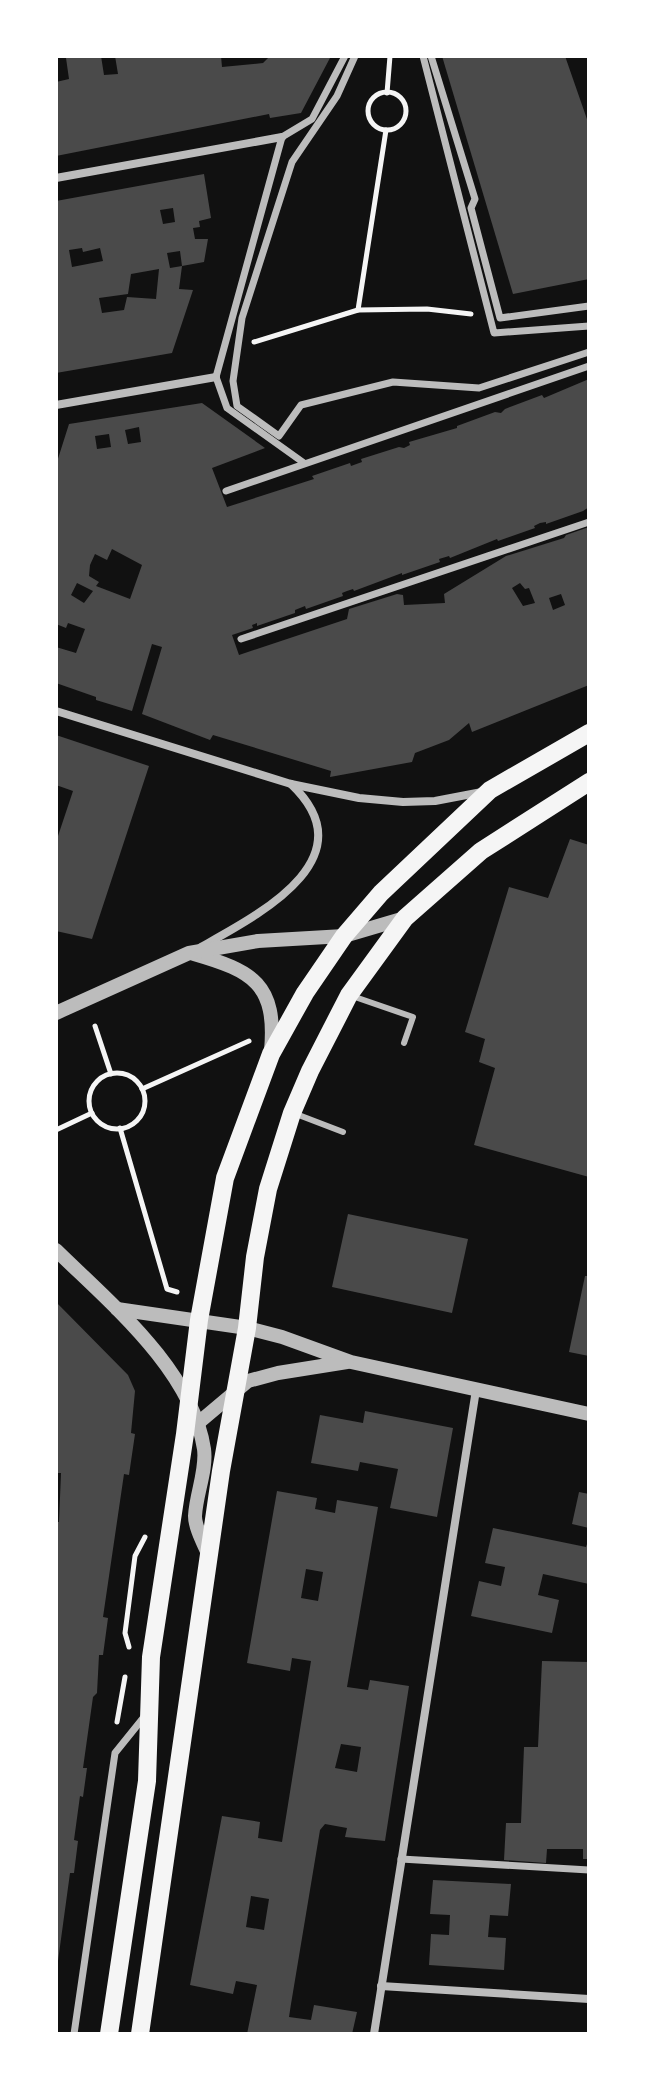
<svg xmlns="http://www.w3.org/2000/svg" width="645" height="2090" font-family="Poppins,sans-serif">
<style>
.building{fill:#4a4a4a;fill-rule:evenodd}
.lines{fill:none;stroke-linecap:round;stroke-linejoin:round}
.path{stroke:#f5f5f5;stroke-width:5}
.service{stroke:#bcbcbc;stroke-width:6}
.pedestrian{stroke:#bcbcbc;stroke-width:7}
.minor{stroke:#bcbcbc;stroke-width:8}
.tertiary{stroke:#bcbcbc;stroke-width:14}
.primary{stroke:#f5f5f5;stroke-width:18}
</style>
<rect width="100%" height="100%" fill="#111"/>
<g class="building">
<polygon points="101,56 104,75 118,74 115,56 221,56 222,67 263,63 270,56 331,56 301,113 270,118 269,114 56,156 56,82 69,79 66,58"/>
<polygon points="442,56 565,56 589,125 589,279 513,294"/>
<path d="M204 174 211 218 199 221 200 227 193 228 195 239H208L204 262 182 266 180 251 167 253 170 268 182 266 179 289 193 290 172 353 56 373V201ZM173 208 175 222 163 224 160 210ZM82 248 83 252 100 248 103 261 72 267 69 250ZM159 269 156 299 127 297 124 310 102 313 99 298 128 294 131 274Z"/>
<path d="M589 379V507L583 511 546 524V522L540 523 534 526 535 528 498 541 497 539 450 558 449 556 439 559 440 562 402 575V573L354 591 353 589 347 591 342 593 343 596 306 609 305 606 295 610V613L257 626V623L252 625 253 628 232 635 239 655 347 619 349 609 397 594 403 595 404 605 445 603 444 594 506 556 564 538 566 535 589 527V685L472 732 469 723 449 740 415 753 412 762 330 777 331 771 213 735 210 740 142 714 162 647 152 644 132 711 96 700V697L56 683V647L76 653 85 629 68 623 66 628 56 624V465L69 424 202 403 265 448 212 468 227 507 314 479 312 476 350 463 351 466 362 462 361 459 399 447 404 448 410 445 409 442 457 428V426L495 412 501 413 505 409 542 395 544 398ZM139 427 141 442 128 444 125 430ZM109 434 111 447 97 449 95 436ZM112 549 142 565 130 599 96 586 99 582 89 576 90 565 95 554 107 560ZM77 583 93 591 84 603 71 595ZM520 583 525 589 529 588 535 603 523 606 512 588ZM561 594 565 605 553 610 549 598Z"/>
<polygon points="56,735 149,766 92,939 56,931 56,842 73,791 56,785"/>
<polygon points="570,839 589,845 589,1177 474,1145 495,1068 479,1062 485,1039 465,1032 509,887 548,898"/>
<polygon points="348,1214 468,1239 452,1313 332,1287"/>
<polygon points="585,1276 589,1276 589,1356 569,1352"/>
<polygon points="56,1302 128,1375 135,1391 131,1433 135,1434 129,1475 124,1474 103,1617 108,1618 103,1655 99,1655 97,1693 93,1697 83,1768 87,1768 83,1797 80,1796 74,1840 78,1841 74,1873 70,1873 58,1961 56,1522 59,1522 61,1473 56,1473"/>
<polygon points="365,1411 453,1428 437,1517 390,1508 398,1469 360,1462 358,1471 311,1463 320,1415 363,1423"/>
<path d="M277 1491 317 1498 315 1509 335 1513 337 1500 378 1507 347 1687 368 1690 370 1680 409 1686 385 1841 345 1837 347 1828 325 1824 320 1830 291 2004 289 2017 311 2020 314 2005 357 2012 352 2034H247L257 1985 236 1981 233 1994 190 1985 222 1816 260 1822 258 1838 282 1842 311 1661 292 1658 290 1671 247 1663ZM306 1569 323 1572 318 1601 301 1598ZM341 1744 361 1747 357 1772 335 1768ZM251 1896 269 1899 264 1930 246 1927Z"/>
<polygon points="579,1492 589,1494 589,1528 572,1524"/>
<polygon points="493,1528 586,1547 589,1538 589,1584 543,1574 538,1595 559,1600 552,1633 471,1616 479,1581 501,1586 505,1567 485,1563"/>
<polygon points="542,1661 589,1662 589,1859 583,1859 583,1849 547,1849 546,1863 504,1860 506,1823 521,1823 524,1747 538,1747"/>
<polygon points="433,1880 511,1884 508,1916 490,1915 488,1937 506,1938 504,1970 429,1965 431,1934 449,1935 450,1915 430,1914"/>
</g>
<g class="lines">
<g class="path">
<circle cx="387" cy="111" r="19"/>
<polyline points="387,93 390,56"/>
<polyline points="358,310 386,130"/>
<polyline points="254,342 358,310 427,309 471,314"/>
<polyline points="95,1026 111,1074"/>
<circle cx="117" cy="1101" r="28"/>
<polyline points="142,1089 249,1041"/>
<polyline points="120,1128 167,1289 177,1292"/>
<polyline points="56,1130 92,1113"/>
<polyline points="129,1647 125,1633 135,1556 145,1537"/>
<polyline points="117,1722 125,1677"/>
</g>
<g class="service">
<polyline points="352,996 413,1017 404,1043"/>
<polyline points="296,1114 343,1132"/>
</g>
<g class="pedestrian">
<polyline points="355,56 337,96 292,162 242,318 233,381 237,406 279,436 301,405 393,382 479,388 589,352"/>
<polyline points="423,56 494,333 589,326"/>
<polyline points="431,56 475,199 471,208 500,318 589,306"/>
<polyline points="304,463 227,408 216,377 282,137 312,119 345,56"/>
<polyline points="226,491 589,366"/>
<polyline points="241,639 589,522"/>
<polyline points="401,1859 589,1870"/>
<polyline points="74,2034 115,1753 144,1717"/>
</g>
<g class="minor">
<polyline points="56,178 282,137"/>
<polyline points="56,405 216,377"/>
<polyline points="56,711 291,784 359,798 403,802 435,801 482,792"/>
<path d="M201 947C260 914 369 858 291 784"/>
<polyline points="381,1986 589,1999"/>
<polyline points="374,2034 476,1390"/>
</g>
<g class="tertiary">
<path d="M194 954C253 971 277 984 271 1051"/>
<polyline points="56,1013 189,953 258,941 344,936 405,918"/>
<path d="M56 1250C110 1303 192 1370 204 1449 207 1470 196 1494 195 1516 195 1528 204 1544 209 1556"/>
<polyline points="117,1309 247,1328 282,1337 351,1362 589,1414"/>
<polyline points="191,1429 248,1381 278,1373 347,1362"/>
</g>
<g class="primary">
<polyline points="109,2034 147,1781 151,1657 185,1434 199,1320 225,1178 271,1054 305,993 344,936 381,893 490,790 589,733"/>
<polyline points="140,2034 221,1471 247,1328 255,1257 268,1189 292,1113 310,1071 349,995 405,918 481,851 589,782"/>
</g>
</g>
<rect width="645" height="2090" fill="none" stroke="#ffffff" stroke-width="116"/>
</svg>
